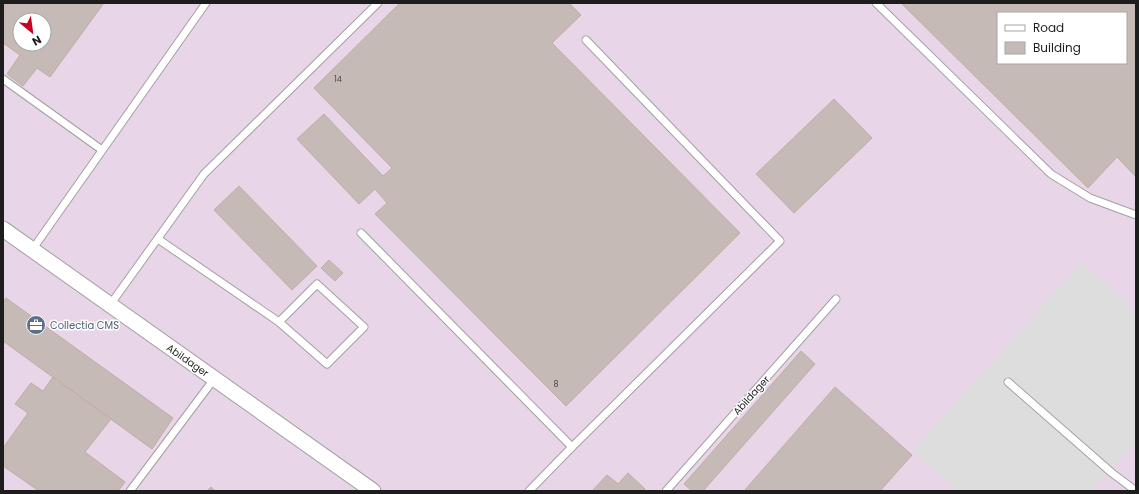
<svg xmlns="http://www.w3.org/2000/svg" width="1139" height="494" font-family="Poppins,sans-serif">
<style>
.industrial{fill:#e8d5e8;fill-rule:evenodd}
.parking{fill:#ddd}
.building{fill:#c6bab6;stroke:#c1aca5;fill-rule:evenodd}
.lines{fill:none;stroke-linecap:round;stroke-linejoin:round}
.service-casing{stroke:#a1a1a1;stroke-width:9}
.minor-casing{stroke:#a1a1a1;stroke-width:17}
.service{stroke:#fff;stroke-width:7}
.minor{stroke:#fff;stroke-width:15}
.labels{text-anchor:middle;stroke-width:3;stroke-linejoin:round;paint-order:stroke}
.number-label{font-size:8px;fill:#474443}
.service-label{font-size:10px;fill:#4e5e75;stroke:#fff;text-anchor:start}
.street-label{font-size:10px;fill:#1d1d1d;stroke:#fff}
</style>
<rect width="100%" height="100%" fill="#efe9e3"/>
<path class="industrial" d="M3 3H1136V491H3ZM998 13H1126V63H998ZM20 20H44V44H20Z"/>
<polygon class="parking" points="1082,262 1136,311 1136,442 1092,491 957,491 912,451"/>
<g class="building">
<path d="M5 3H104L50 77 37 68 23 86 7 74 20 55 3 43V5ZM20 20H44V44H20Z"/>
<polygon points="400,3 569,3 581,15 552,43 740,233 566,406 375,214 387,203 375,189 359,204 297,139 324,114 383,176 392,168 314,88"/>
<path d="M901 3H1136V177L1117 157 1088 188ZM998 13H1126V63H998Z"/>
<polygon points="834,99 872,138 794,213 756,174"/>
<polygon points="239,186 317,266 292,290 214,210"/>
<polygon points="329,260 343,273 335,281 321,268"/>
<polygon points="6,298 173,418 152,449 3,341 3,302"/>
<polygon points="801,351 815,364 703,491 692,491 684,484"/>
<polygon points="53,377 111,419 85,452 125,482 118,491 39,491 3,466 3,448 28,413 15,404 31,383 43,391"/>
<polygon points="835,387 912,455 880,491 744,491"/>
<polygon points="628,473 645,489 643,491 592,491 607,475 618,484"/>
<polygon points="211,487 215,491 207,491"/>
</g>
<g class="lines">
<g class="service-casing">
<g id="service">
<polyline points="876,3 1051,174 1090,198 1136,215"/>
<polyline points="3,79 102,150"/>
<polyline points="361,233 572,447 529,491"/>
<polyline points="158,239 279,322 327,364 364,327 317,284 279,322"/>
<polyline points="32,250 206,3"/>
<polyline points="110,305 204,174 378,3"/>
<polyline points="1008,382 1112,473 1136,491"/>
<polyline points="572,447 780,241 586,40"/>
<polyline points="130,491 214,379"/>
<polyline points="666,491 836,299"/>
</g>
</g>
<g class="minor-casing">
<polyline id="minor" points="3,229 373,491"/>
</g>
<use href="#service" class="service"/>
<use href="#minor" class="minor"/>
</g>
<defs>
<g id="office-disc" transform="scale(1)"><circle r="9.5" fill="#5c6f8a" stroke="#fff"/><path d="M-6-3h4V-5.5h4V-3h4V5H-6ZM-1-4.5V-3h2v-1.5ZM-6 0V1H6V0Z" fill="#fff"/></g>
</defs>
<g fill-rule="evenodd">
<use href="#office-disc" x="36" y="325"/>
</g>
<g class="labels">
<g class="number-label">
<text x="338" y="82">14</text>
<text x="556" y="387">8</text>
</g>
<g class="service-label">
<text x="50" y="329">Collectia CMS</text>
</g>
<g class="street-label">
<text transform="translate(188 360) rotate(35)" y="4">Abildager</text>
<text transform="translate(751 395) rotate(-48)" y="4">Abildager</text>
</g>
</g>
<rect width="1139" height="494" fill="none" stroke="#1d1d1d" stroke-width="8"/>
<rect x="997" y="12" width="130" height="52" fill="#ffffff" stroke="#a5a5a5"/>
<rect x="1005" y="25" width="20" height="6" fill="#ffffff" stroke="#a5a5a5"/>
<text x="1033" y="32" font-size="12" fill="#1d1d1d">Road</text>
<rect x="1005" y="42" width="20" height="12" fill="#c6bab6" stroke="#a5a5a5"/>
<text x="1033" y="52" font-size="12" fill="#1d1d1d">Building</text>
<g transform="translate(32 32) rotate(151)"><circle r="19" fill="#ffffff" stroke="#a5a5a5"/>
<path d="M0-3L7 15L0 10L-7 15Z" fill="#cb0025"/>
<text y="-6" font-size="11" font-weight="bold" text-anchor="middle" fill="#1d1d1d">N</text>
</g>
</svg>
